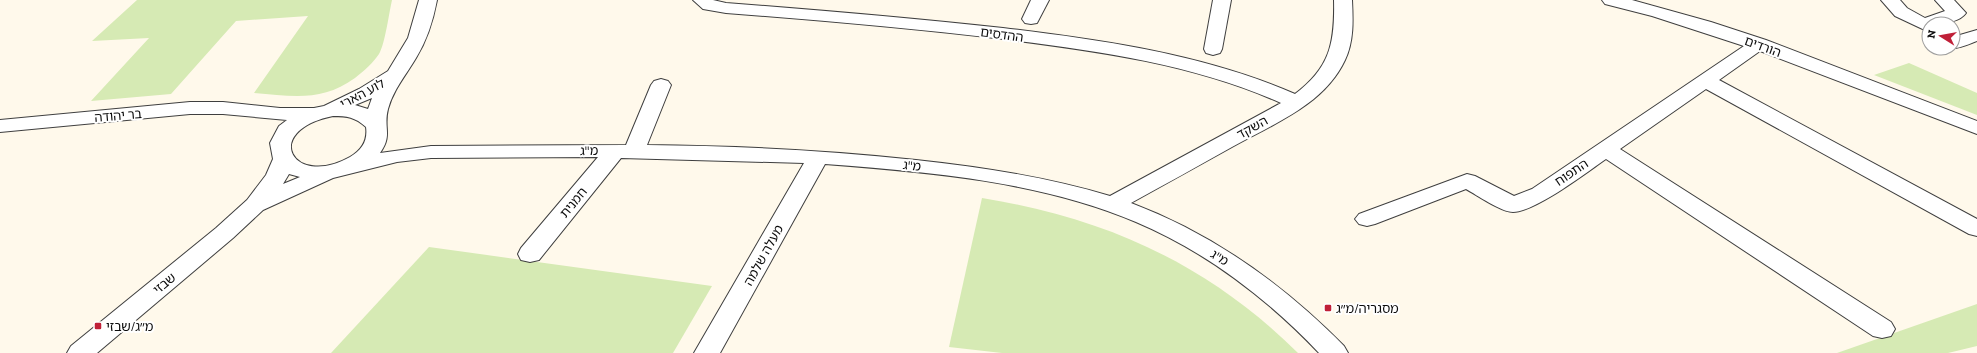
<svg xmlns="http://www.w3.org/2000/svg" width="1977" height="353" font-family="'Zilla Slab','Noto Sans Hebrew',serif">
<style>
.green{fill:#d6eab4}
.lines{fill:none;stroke-linecap:round;stroke-linejoin:round}
.minor-casing{stroke:#3f3f3f;stroke-width:2}
.minor{fill:#fff;fill-rule:evenodd}
.poi-dot{fill:#c02038;stroke:#fff;stroke-width:1.5}
.labels{text-anchor:middle;stroke-width:4;stroke-linejoin:round;paint-order:stroke}
.street-label{font-size:13px;fill:#0c0c0c;stroke:#fff}
.poi-label{font-size:13px;fill:#0c0c0c;stroke:#fff;text-anchor:start}
</style>
<rect width="100%" height="100%" fill="#fff9eb"/>
<g class="green">
<path d="M137 0H392C389 13 385 44 379 54 373 63 364 71 355 78 322 102 293 96 254 93L308 16 236 21 171 94 91 101 149 38 92 41Z"/>
<polygon points="1909,63 1977,93 1977,115 1874,75"/>
<path d="M982 198C1106 218 1208 264 1298 353H1002L949 347Z"/>
<polygon points="429,247 712,286 673,353 331,353"/>
<polygon points="1977,304 1977,346 1948,353 1837,353"/>
</g>
<g class="lines">
<g class="minor-casing">
<g id="minor">
<path d="M419 0H437C433 21 427 40 416 58 406 75 393 90 388 109 383 128 393 135 380 153L431 146 626 145 651 85 654 81 661 79 668 81 671 85 647 145C737 146 827 150 916 160 982 167 1047 177 1110 196L1281 103C1194 64 1098 51 1003 39 911 28 818 20 726 13L703 9 693 0H713L726 3C819 10 911 18 1003 28 1102 40 1203 54 1295 94 1330 68 1335 43 1334 0H1352C1353 20 1354 41 1345 60 1324 105 1273 124 1232 147 1198 166 1164 185 1131 203 1213 234 1283 284 1344 346L1348 353H1319C1268 299 1205 251 1136 222 1039 181 929 172 825 164L720 353H694L804 163 621 158 539 260 530 262 521 260 518 254 521 248 598 157 431 158 397 162 333 178 263 210 233 238 97 353H67L71 346 216 228 247 200 266 175 273 159 270 143 279 126 287 120 223 114H190L0 132V120L190 102H223L280 108H314L324 106 359 89 388 71 408 38ZM372 98 368 109 355 105ZM333 116C347 116 355 117 366 127 368 141 362 150 350 157 293 189 260 131 333 116ZM289 174 300 177 283 184Z"/>
<polygon points="1031,0 1049,0 1037,23 1031,24 1025,23 1022,19"/>
<polygon points="1213,0 1231,0 1222,49 1220,53 1213,55 1206,53 1204,49"/>
<path d="M1602 0H1632L1711 22 1766 40 1977 121V134L1760 51 1719 80 1977 219V236L1969 234 1706 89 1620 149 1891 322 1895 329 1891 336 1882 338 1873 336 1606 159C1587 172 1535 212 1513 212 1501 212 1477 195 1466 189L1375 224 1367 226 1359 224 1355 219 1359 214 1467 174 1475 176 1514 196 1532 189 1744 46 1652 16 1605 4Z"/>
<path d="M1881 0H1900L1907 8 1925 18 1945 11 1935 0H1954L1966 13C1959 23 1940 24 1929 24V32L1895 16Z"/>
<path d="M1977 30V41C1969 44 1959 49 1951 48H1953V37Z"/>
</g>
</g>
<use href="#minor" class="minor"/>
</g>
<g class="poi-dot">
<rect x="1324" y="304" width="8" height="8" rx="2"/>
<rect x="94" y="322" width="8" height="8" rx="2"/>
</g>
<g class="labels">
<g class="street-label">
<text transform="translate(1002 34) rotate(8)" y="5">ההדסים</text>
<text transform="translate(1763 46) rotate(20)" y="5">הורדים</text>
<text transform="translate(362 93) rotate(-28)" y="5">לוע הארי</text>
<text transform="translate(118 115) rotate(-5)" y="5">בר יהודה</text>
<text transform="translate(1252 127) rotate(-29)" y="5">השקד</text>
<text transform="translate(589 150) rotate(-1)" y="5">מ"ג</text>
<text transform="translate(912 165) rotate(6)" y="5">מ"ג</text>
<text transform="translate(1571 172) rotate(-34)" y="5">התפוח</text>
<text transform="translate(573 202) rotate(-50)" y="5">חמנית</text>
<text transform="translate(763 255) rotate(-61)" y="5">מעלה שלמה</text>
<text transform="translate(1220 257) rotate(32)" y="5">מ"ג</text>
<text transform="translate(164 283) rotate(-40)" y="5">שבזי</text>
</g>
<g class="poi-label">
<text x="1336" y="313">מסגריה/מ״ג</text>
<text x="106" y="331">מ״ג/שבזי</text>
</g>
</g>
<g transform="translate(1941 36) rotate(281)"><circle r="19" fill="#ffffff" stroke="#9e9e9e"/>
<path d="M0-3L7 15L0 10L-7 15Z" fill="#c02038"/>
<text y="-6" font-size="11" font-weight="bold" text-anchor="middle" fill="#0c0c0c">N</text>
</g>
</svg>
